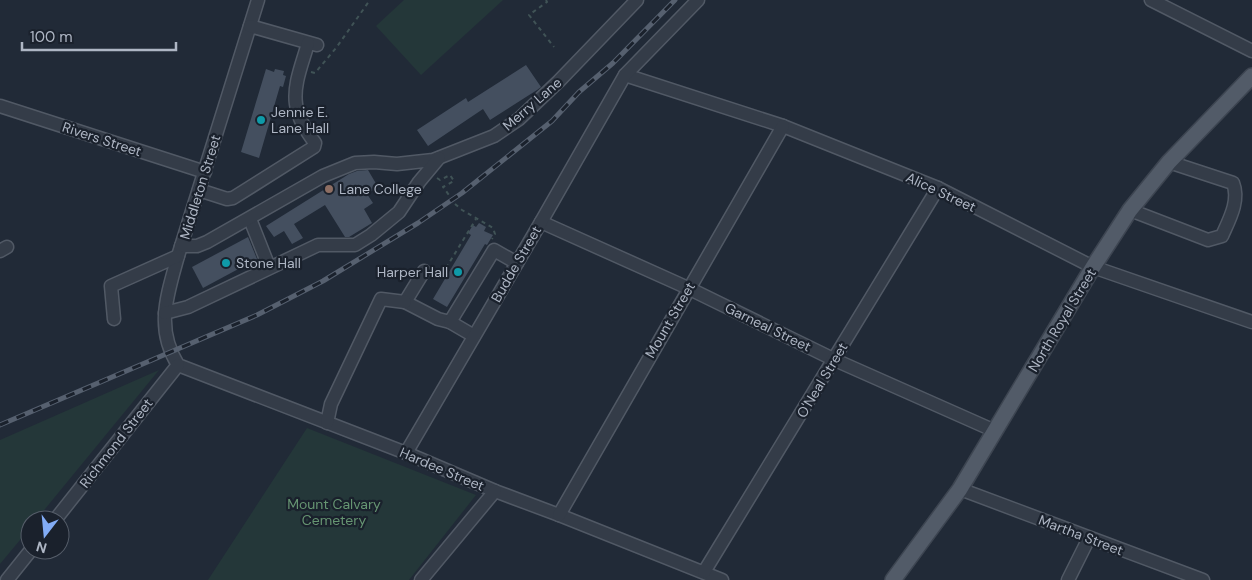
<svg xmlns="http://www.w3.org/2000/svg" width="1252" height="580" font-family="'DM Sans',sans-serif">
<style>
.green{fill:#243739}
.building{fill:#444f5f}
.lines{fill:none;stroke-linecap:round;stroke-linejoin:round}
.minor-casing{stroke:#515965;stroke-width:15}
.major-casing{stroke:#3d4551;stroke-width:18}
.path{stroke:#405356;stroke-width:2;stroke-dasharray:4 4;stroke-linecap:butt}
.minor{stroke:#343c48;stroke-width:12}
.major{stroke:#525b68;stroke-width:15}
.rail-casing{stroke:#56606f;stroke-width:5}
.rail{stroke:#1a212c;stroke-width:3;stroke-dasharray:9;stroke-linecap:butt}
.culture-dot{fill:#0f9aa8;stroke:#1a212c;stroke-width:2}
.education-dot{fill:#8d6e63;stroke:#1a212c;stroke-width:2}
.labels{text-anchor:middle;stroke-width:4.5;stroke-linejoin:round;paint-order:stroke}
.street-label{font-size:14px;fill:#aeb6c4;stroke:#1a212c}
.poi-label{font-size:14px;fill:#aeb6c4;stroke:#1a212c;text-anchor:start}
.park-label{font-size:14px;fill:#669572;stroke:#1a212c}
</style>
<rect width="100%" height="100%" fill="#212a37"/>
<g class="green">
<polygon points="404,0 503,0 421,75 376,26"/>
<polygon points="159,370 36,520 30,520 30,528 0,564 0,440"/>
<polygon points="307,428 476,495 409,580 208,580"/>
</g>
<g class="building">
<polygon points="526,65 541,87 537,90 490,120 483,109 428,146 417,130 466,98 468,102"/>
<polygon points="266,69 274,72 275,69 284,71 283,75 286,76 283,87 280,86 259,158 241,152"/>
<polygon points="368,170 378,187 367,194 373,203 364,209 372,223 349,237 345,237 325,205 294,224 303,238 292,244 284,231 274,237 266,226 349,174 357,171"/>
<polygon points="479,223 486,227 484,231 493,235 487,245 485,244 447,307 433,299 471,235 468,233 473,225 476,227"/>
<polygon points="248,237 257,259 203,288 192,267"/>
</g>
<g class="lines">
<g class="minor-casing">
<g id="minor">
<path d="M258 0 178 256C167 296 155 328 178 365L406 453 495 491 559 515 722 580"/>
<polyline points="1151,0 1252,51"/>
<polyline points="250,26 317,45"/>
<polyline points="625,75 783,126 938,188 1093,267 1252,322"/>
<polyline points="0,106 205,172"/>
<path d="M199 190 227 199 233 198 314 147 315 143C307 132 298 119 296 104 293 84 303 62 308 43"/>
<path d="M1130 210 1208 240 1222 236C1229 220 1240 201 1233 183L1169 162"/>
<polyline points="250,219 269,267"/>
<polyline points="541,222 688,288 835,360 995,431"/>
<polyline points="181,246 197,246 207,242 323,176 355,163 374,162 397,164 433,160 494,136 519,119 559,81 637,0"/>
<polyline points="0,251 7,247"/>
<polyline points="424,271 405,302 438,319 450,322"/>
<polyline points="165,313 188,307 318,245 355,245 371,235 399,212 419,182 439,158"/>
<polyline points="114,319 111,286 178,256"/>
<polyline points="474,336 450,322 494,250 517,263"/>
<polyline points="327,423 331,404 381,299 405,302"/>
<polyline points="406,453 541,222 625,75 698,0"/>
<polyline points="960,489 1203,580"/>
<polyline points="559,515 783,126"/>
<polyline points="55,520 178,365"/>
<polyline points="704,572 938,188"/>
<polyline points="7,580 31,550"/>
<polyline points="421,580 495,491"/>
<polyline points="1068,580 1089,538"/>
</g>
</g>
<g class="major-casing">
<polyline id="major" points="893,580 960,489 1093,267 1130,210 1169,162 1252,76"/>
</g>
<g class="path">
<polyline points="546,0 547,2 529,15 554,47"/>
<polyline points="311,72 315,73 336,48 370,0"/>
<polyline points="437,178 440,180 450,175 454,181 443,187 449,195"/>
<polyline points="455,204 462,210 493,228 495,234 492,239"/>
<polyline points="446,268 476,219"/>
</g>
<use href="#minor" class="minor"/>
<use href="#major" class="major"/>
<g class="rail-casing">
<polyline id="rail" points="0,425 257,315 323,281 418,223 462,193 552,121 579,92 613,63 675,0"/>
</g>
<use href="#rail" class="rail"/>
</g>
<g class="culture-dot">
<circle cx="261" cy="120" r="5"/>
<circle cx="226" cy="263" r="5"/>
<circle cx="458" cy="272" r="5"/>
</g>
<circle class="education-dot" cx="329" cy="189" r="5"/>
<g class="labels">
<g class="street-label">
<text transform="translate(532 104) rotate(-41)" y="5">Merry Lane</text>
<text transform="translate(102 139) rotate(18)" y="5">Rivers Street</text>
<text transform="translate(200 187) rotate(-73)" y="5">Middleton Street</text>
<text transform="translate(941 192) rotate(25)" y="5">Alice Street</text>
<text transform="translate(516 264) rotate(-60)" y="5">Budde Street</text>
<text transform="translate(670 320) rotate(-60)" y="5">Mount Street</text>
<text transform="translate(1062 320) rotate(-59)" y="5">North Royal Street</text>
<text transform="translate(768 327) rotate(26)" y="5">Garneal Street</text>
<text transform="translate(822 380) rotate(-59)" y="5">O'Neal Street</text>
<text transform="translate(116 443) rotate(-52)" y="5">Richmond Street</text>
<text transform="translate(442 469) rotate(23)" y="5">Hardee Street</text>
<text transform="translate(1081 535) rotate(21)" y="5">Martha Street</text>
</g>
<g class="poi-label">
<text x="271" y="117">Jennie E.<tspan x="271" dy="16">Lane Hall</tspan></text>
<text x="339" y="194">Lane College</text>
<text x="236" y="268">Stone Hall</text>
<text x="448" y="277" text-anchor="end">Harper Hall</text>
</g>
<g class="park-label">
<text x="334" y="509">Mount Calvary<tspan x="334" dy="16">Cemetery</tspan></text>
</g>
</g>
<g transform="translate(45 535) rotate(196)"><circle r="24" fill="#1a212c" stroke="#555d69"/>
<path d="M0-4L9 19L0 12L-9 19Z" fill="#82acf6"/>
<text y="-8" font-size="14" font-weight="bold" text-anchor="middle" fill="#aeb6c4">N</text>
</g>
<path d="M22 42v8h154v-8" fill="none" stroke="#aeb6c4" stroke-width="2.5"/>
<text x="30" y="42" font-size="15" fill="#aeb6c4" stroke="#1a212c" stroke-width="4" paint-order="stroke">100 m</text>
</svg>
